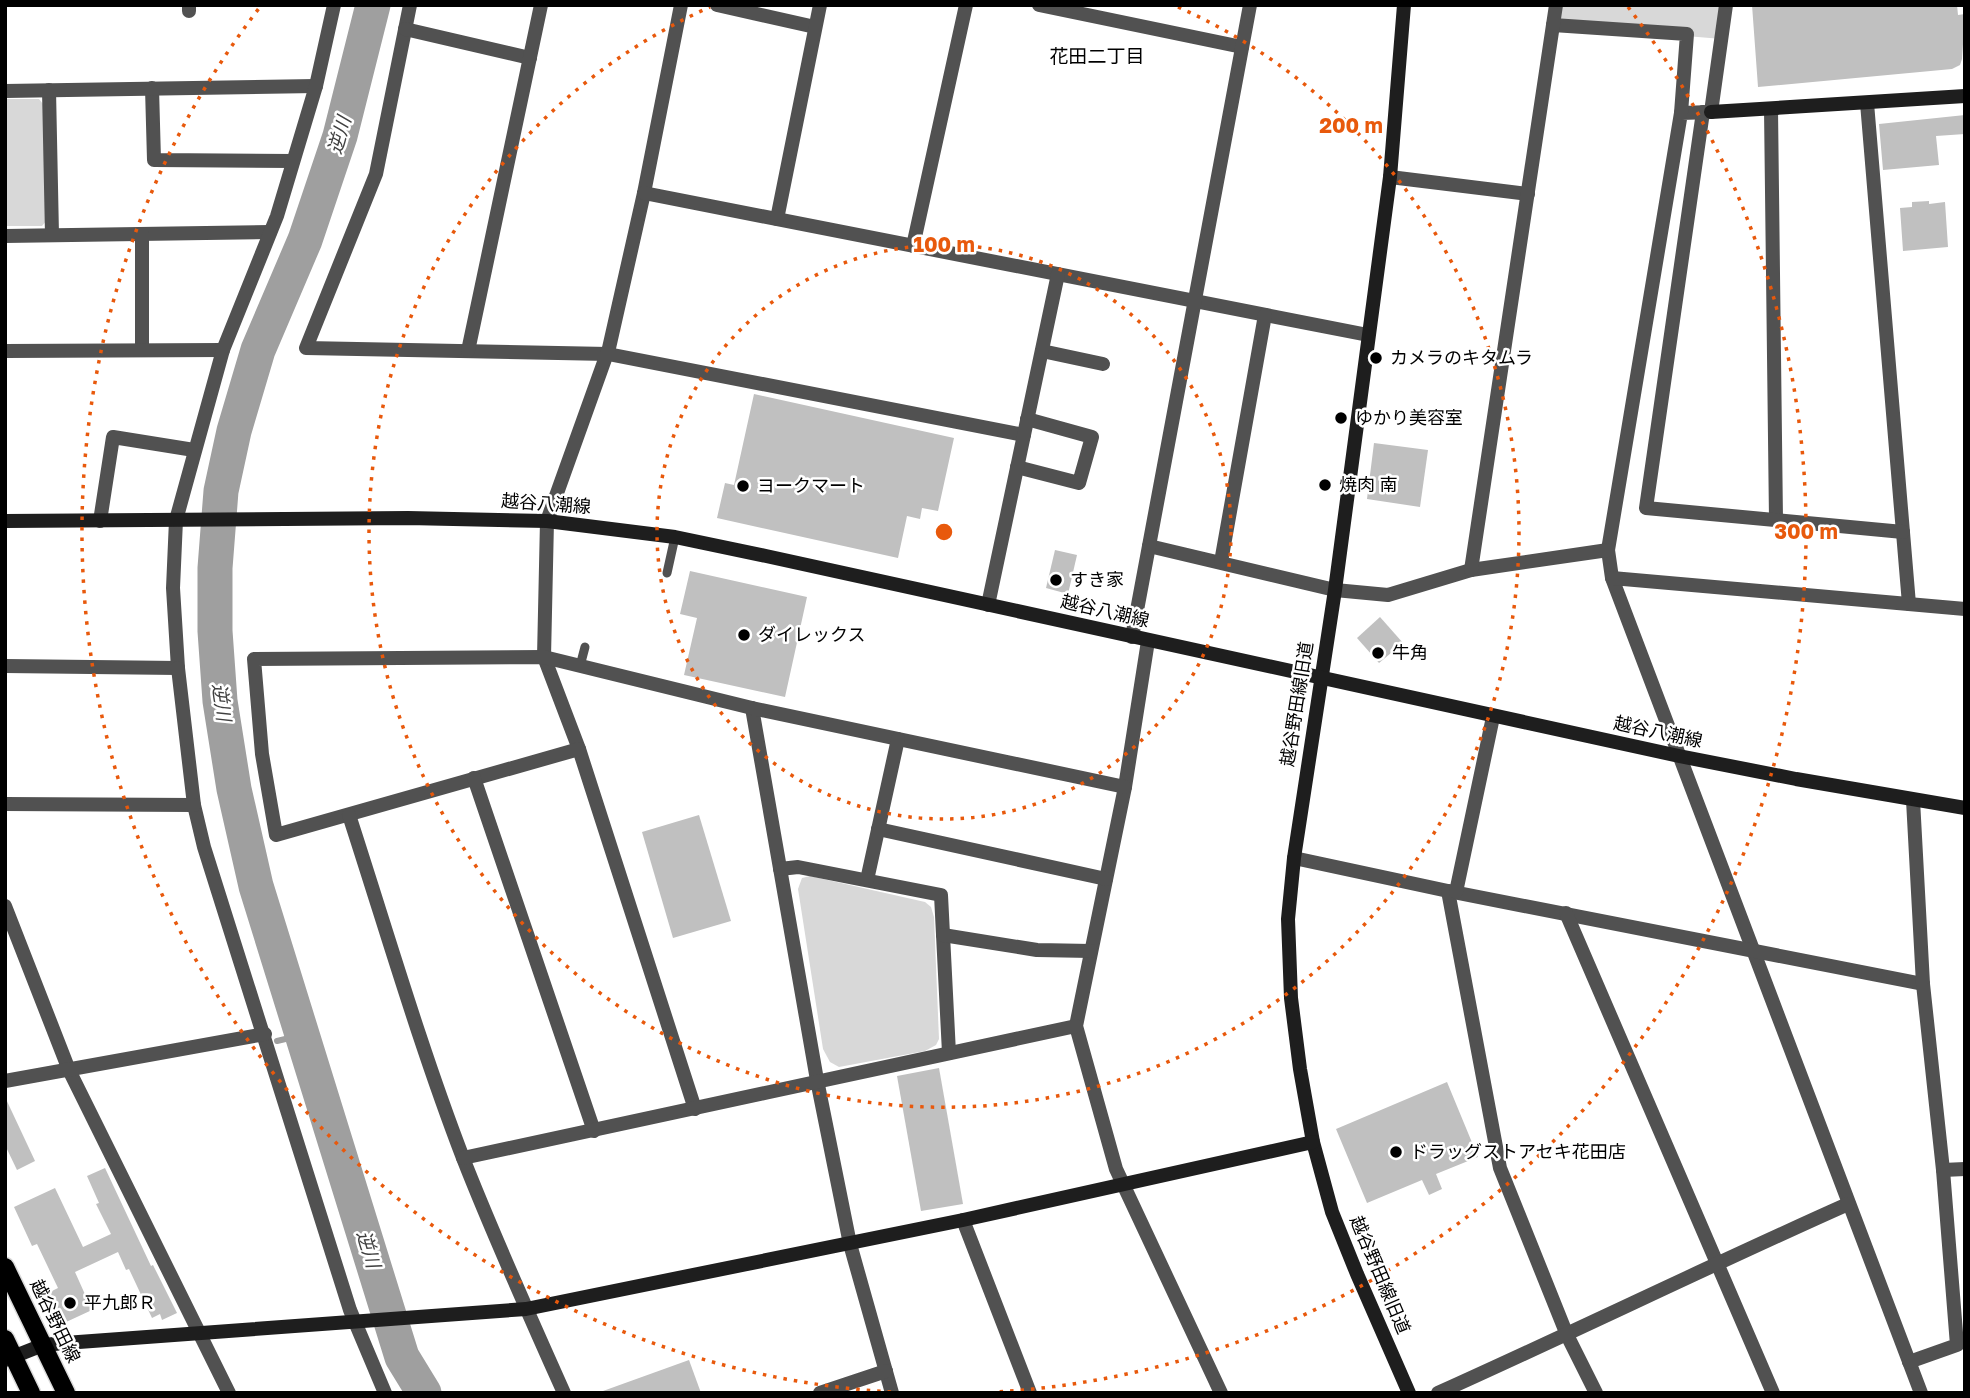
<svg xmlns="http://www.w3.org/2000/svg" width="1970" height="1398" font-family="'Golos Text','Noto Sans JP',sans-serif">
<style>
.green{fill:#d8d8d8}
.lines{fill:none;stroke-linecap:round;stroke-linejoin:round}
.stream{stroke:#9f9f9f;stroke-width:6}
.river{stroke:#9f9f9f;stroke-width:35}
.building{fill:#c0c0c0}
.primary-casing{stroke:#dbdbdb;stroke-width:21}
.lane{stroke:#515151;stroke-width:9}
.street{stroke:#515151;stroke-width:14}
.secondary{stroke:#1e1e1e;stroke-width:14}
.primary{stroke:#000;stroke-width:18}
.ring{fill:none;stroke:#e8590c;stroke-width:3.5;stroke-dasharray:3.5 7}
.poi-dot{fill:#000;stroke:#fff;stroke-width:2.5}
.labels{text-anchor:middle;stroke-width:5;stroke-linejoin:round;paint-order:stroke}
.poi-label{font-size:18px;fill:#000;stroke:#fff;text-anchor:start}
.street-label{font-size:18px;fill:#000;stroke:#fff}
.neighbourhood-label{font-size:19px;fill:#000;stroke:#fff}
.water-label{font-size:19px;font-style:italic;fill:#404040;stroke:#fff}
.centre{fill:#e8590c;stroke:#fff;stroke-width:3.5}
.ring-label{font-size:21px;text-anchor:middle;font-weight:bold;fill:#e8590c;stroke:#fff;stroke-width:5;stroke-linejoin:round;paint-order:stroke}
</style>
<rect width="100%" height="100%" fill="#fff"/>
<g class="green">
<polygon points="1556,5 1726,5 1722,39 1553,25"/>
<polygon points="5,99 39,99 43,104 47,220 42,226 5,226"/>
<polygon points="810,876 925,902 931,907 934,917 939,1039 936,1045 925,1051 839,1067 830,1062 823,1049 798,889 802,878"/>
</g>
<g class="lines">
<polyline class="stream" points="277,1041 302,1035"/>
<polyline class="river" points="373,5 340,136 305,240 258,350 234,431 221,491 215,568 215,631 220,701 234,789 256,886 402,1357 424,1393"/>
</g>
<g class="building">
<polygon points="1752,5 1957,5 1958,15 1965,14 1962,59 1960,65 1952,69 1758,87"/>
<polygon points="1965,115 1965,134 1936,136 1939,165 1883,170 1879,124"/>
<polygon points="1929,201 1929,204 1945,202 1948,247 1903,251 1900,208 1912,207 1912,202"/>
<polygon points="754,394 954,438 938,511 922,508 920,519 907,516 898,558 717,518 725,483 734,485"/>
<polygon points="1374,443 1428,450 1420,507 1367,499"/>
<polygon points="1055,550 1077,555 1068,594 1046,588"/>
<polygon points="690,571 807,597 785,697 684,675 697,618 680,614"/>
<polygon points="1380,617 1403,643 1379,663 1357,638"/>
<polygon points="699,815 731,921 673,938 642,832"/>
<polygon points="939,1068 963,1204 921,1211 897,1076"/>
<polygon points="1447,1082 1478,1157 1436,1174 1442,1189 1429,1195 1422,1180 1367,1203 1336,1129"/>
<polygon points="5,1097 35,1161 17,1170 5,1145"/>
<polygon points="105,1168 151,1266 153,1265 177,1313 162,1320 160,1314 152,1318 129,1269 126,1270 118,1252 75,1272 92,1310 64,1323 50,1292 58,1288 37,1244 32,1246 14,1207 55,1188 83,1247 111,1234 96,1204 99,1203 87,1176"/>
<polygon points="689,1360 701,1393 603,1393 603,1391"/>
</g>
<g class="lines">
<g class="primary-casing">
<g id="primary">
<polyline points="5,1267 66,1393"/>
<polyline points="5,1339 31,1393"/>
</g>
</g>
<g class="lane">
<polyline points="667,573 675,537"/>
<polyline points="580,666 585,647"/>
</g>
<g class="street">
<polyline points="410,5 376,174 306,348 608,354 1024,435"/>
<polyline points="681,5 644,193 609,348 547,521 544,657 579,749 695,1109"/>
<polyline points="717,5 815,27"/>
<polyline points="1039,5 1242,47"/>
<polyline points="1726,5 1711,112 1681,113 1608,550 1612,578 1921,1393"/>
<polyline points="189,11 189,5"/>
<polyline points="1553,25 1687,34 1681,113"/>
<polyline points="405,29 530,58"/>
<polyline points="152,88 154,160 293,161"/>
<polyline points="49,90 52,235"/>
<polyline points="5,91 316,86"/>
<polyline points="1867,103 1909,604"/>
<polyline points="1771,109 1776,520"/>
<polyline points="1703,112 1646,508 1903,532"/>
<polyline points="1390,177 1528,194"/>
<polyline points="644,193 1368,335"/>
<polyline points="777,219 820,5"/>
<polyline points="5,236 270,232"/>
<polyline points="913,246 966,5"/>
<polyline points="142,350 142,234"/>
<polyline points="5,351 223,350"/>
<polyline points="468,351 541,5"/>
<polyline points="1042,351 1103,364"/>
<polyline points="1017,467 1079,483 1092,437 1027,419"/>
<polyline points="100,521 113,437 194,450"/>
<polyline points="1149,546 1335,590 1388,595 1471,570 1608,550"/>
<polyline points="1221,562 1265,315"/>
<polyline points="1471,570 1556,5"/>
<polyline points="1612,578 1965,609"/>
<polyline points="988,605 1058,274"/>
<polyline points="1132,637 1250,5"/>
<polyline points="1148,641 1125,787 1076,1026 1116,1169 1221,1393"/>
<polyline points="5,666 178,668 173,588 176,520 223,350 277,216 316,86 334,5"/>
<polyline points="178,668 194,805 204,847 350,1310 385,1393"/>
<polyline points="752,708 817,1080 850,1244 892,1393"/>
<polyline points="579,749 276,835 262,754 254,659 544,657 752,708 1125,787"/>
<polyline points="474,778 594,1131"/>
<polyline points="5,804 194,805"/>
<path d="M349 815C386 929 420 1046 463 1158 494 1237 529 1315 564 1393"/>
<polyline points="878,829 1106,879"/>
<polyline points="1294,858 1448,891 1923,984"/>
<polyline points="780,869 798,867 941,895 949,1053"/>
<polyline points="867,880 898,739"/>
<polyline points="1448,891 1500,1168 1567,1335 1596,1393"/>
<polyline points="1456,892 1493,717"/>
<polyline points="5,906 69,1070 229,1393"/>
<polyline points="1566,913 1773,1393"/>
<polyline points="943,935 1037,950 1091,951"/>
<polyline points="5,1081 265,1034"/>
<path d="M463 1158C668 1115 871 1069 1076 1026"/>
<polyline points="1943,1170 1965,1169"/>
<polyline points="963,1220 1030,1393"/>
<polyline points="1909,1362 1957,1345 1943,1170 1923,984 1913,800"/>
<polyline points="820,1393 886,1371"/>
<path d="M1438 1393C1576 1331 1711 1265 1848 1204"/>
</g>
<g class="secondary">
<polyline points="1404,5 1390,177 1335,590 1294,858 1288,919 1291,998 1300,1069 1313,1142 1332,1212 1357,1274 1409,1393"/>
<polyline points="1711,112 1965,96"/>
<polyline points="5,521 408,518 547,521 675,537 766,556 1679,756 1796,779 1965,808"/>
<polyline points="5,1360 43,1345 65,1343 526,1309 963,1220 1313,1142"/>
</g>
<use href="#primary" class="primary"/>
</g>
<g class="ring">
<circle cx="944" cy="532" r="287"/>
<path d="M1178 7A575 575 0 1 1 710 7"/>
<path d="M891 1392A862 862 0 0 1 260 7M1628 7A862 862 0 0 1 997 1392"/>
</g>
<g class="poi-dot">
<circle cx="1376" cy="358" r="7"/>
<circle cx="1341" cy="418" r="7"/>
<circle cx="1325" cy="485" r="7"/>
<circle cx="743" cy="486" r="7"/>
<circle cx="1056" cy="580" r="7"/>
<circle cx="744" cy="635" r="7"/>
<circle cx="1378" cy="653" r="7"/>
<circle cx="1396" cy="1152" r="7"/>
<circle cx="70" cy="1303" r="7"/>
</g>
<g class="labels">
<g class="poi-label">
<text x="1390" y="364">カメラのキタムラ</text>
<text x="1355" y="424">ゆかり美容室</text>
<text x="1339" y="491">焼肉 南</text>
<text x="757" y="492">ヨークマート</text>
<text x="1070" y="586">すき家</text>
<text x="758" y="641">ダイレックス</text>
<text x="1392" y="659">牛角</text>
<text x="1410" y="1158">ドラッグストアセキ花田店</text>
<text x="84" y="1309">平九郎Ｒ</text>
</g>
<g class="street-label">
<text transform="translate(546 504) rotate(4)" y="6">越谷八潮線</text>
<text transform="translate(1105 611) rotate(13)" y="6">越谷八潮線</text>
<text transform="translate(1297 704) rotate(-81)" y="6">越谷野田線旧道</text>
<text transform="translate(1658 732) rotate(12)" y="6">越谷八潮線</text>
<text transform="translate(1380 1275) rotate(67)" y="6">越谷野田線旧道</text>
<text transform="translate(55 1321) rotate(64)" y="6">越谷野田線</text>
</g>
<g class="neighbourhood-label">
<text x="1097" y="63">花田二丁目</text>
</g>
<g class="water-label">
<text transform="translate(339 135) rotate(-74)" y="7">逆川</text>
<text transform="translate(222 702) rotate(82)" y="7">逆川</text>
<text transform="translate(369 1249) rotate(73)" y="7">逆川</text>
</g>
</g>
<circle cx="944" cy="532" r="10" class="centre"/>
<g class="ring-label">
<text x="1351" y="133">200 m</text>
<text x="944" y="252">100 m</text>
<text x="1806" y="539">300 m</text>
</g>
<rect width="1970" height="1398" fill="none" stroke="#000000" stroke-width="14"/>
</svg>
